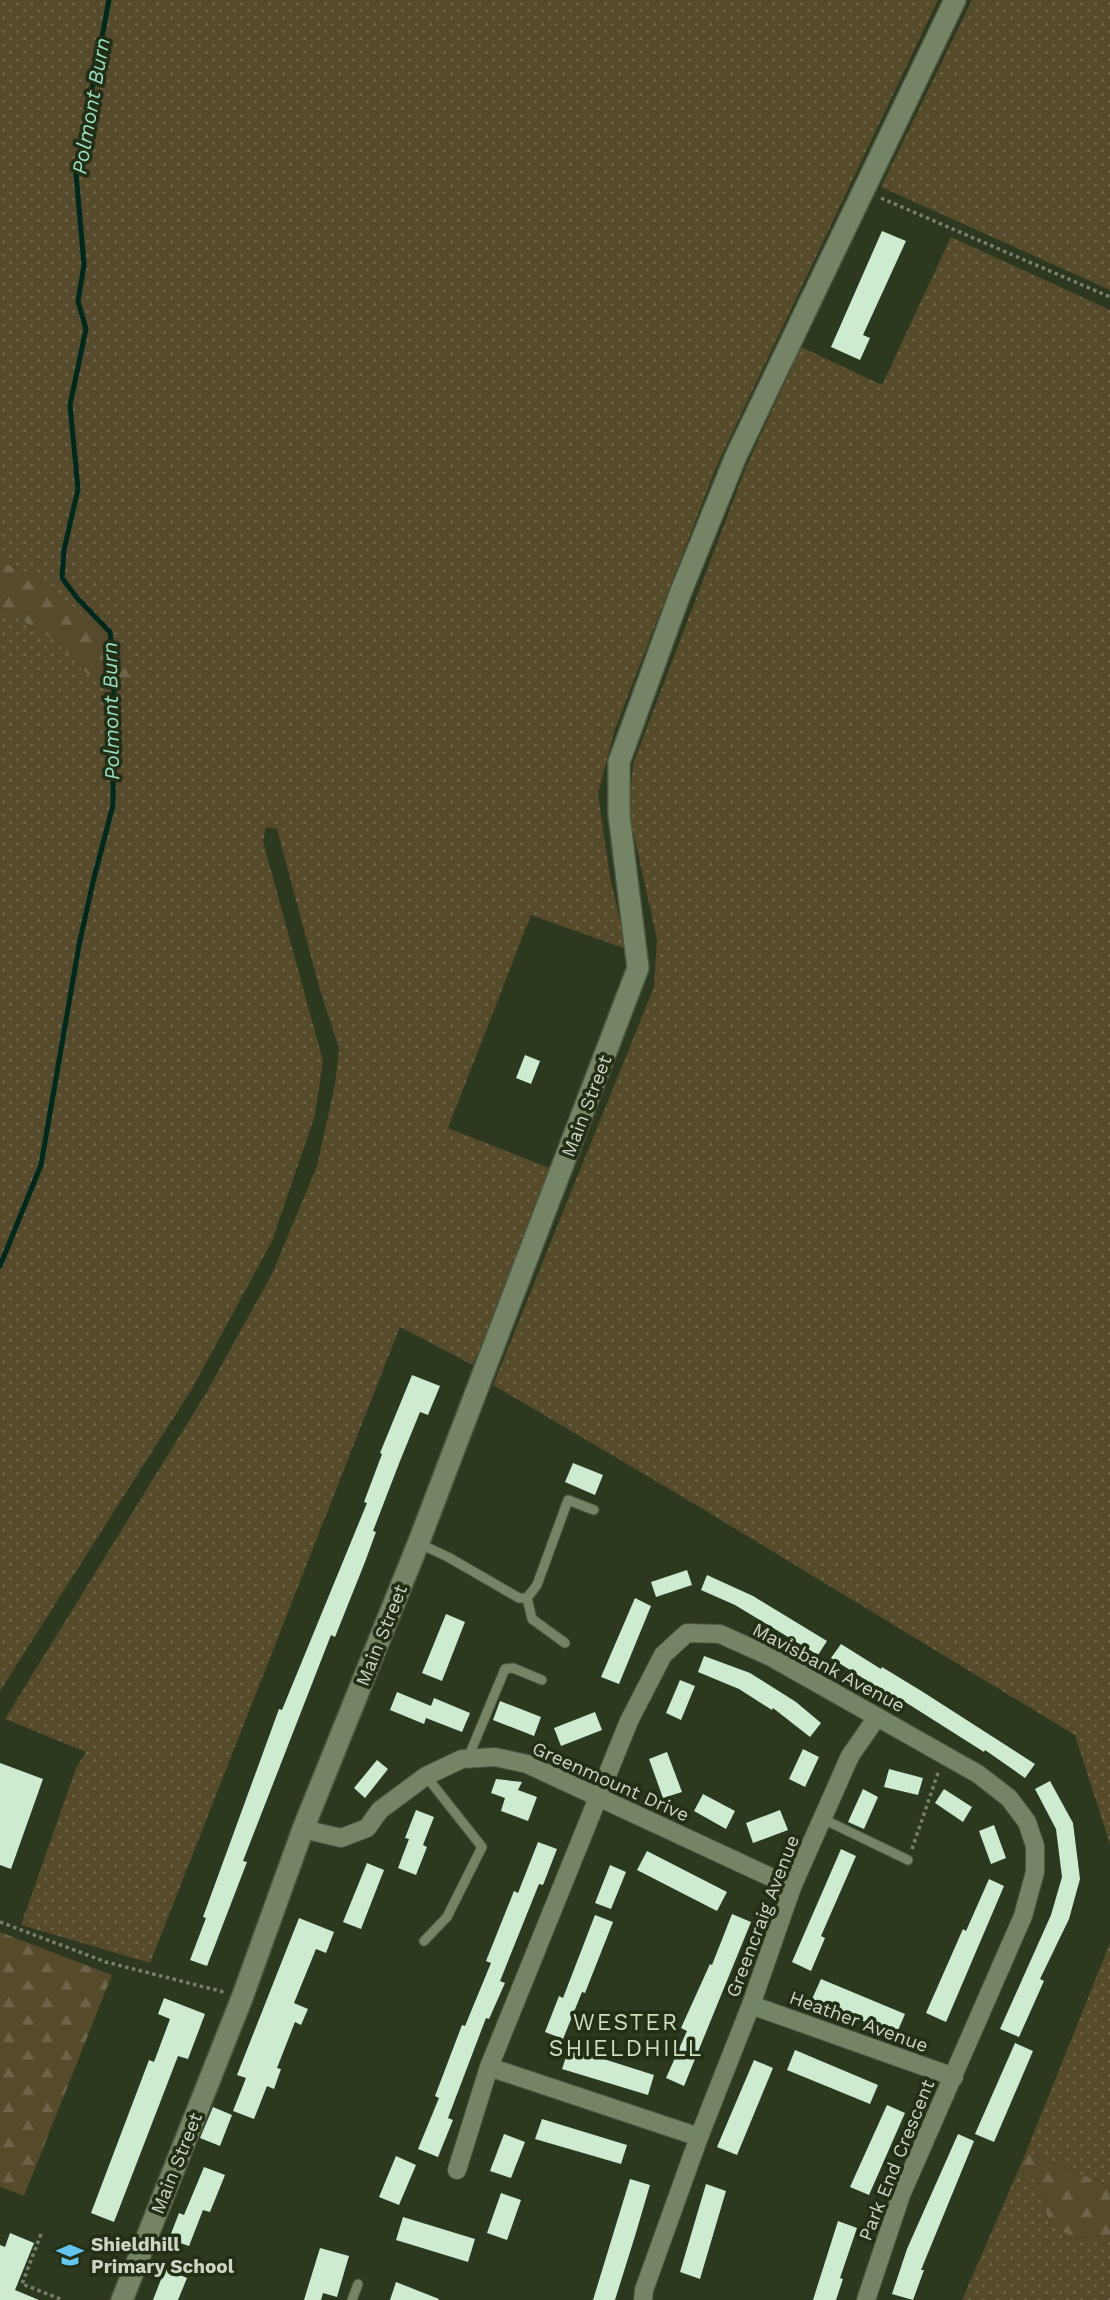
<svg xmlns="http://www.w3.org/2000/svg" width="1110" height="2300" font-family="'Work Sans',sans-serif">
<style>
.grass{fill:url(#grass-dots)}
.forest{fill:url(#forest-firs)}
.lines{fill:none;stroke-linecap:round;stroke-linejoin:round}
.stream{stroke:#01281c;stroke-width:5}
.building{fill:#cdebd1}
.service-casing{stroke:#4c563f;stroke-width:11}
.minor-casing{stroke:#4c563f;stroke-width:20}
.tertiary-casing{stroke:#4c563f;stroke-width:24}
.path{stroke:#76806a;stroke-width:3.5;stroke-dasharray:3.5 3.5;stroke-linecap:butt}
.service{stroke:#748465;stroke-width:9}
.minor{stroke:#748465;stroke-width:18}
.tertiary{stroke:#748465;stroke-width:21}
.labels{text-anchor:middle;stroke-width:7;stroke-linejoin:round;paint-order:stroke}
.street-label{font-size:19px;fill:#cdd5c5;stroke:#222f14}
.poi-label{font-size:19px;font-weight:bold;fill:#cdd5c5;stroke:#222f14;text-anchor:start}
.water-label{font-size:21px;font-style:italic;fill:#99dec4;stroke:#222f14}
.quarter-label{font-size:23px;letter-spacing:2px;fill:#cddebd;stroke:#222f14}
</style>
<defs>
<pattern id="grass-dots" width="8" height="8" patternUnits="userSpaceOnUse" patternTransform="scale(1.75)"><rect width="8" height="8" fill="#554a2c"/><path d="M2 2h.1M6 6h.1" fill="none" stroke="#6c6349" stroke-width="1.8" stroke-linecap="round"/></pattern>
<pattern id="forest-firs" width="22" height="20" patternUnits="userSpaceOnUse" patternTransform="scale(1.75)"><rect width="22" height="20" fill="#554a2c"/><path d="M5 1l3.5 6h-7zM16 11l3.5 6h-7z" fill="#6c6349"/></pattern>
</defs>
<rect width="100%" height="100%" fill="#2c391e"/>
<g class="grass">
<polygon points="0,0 938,0 717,465 614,732 598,794 610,876 626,949 531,915 448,1128 552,1169 473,1365 400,1327 150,1963 21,1925 76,1768 86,1752 5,1719 206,1393 272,1274 317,1166 335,1084 339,1048 320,990 277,829 266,827 263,841 323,1061 315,1115 272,1241 193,1387 0,1691 0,607 56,641 88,675 129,681 127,648 27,573 0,561"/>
<polygon points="972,0 1110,0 1110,290 881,187"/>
<polygon points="951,237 1110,310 1110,1844 1075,1735 698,1506 493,1385 654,987 657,939 629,813 633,764 746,467 801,347 882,385"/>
<polygon points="1110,1943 1110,2186 1026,2152"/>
<polygon points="1018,2171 1037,2179 1049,2222 1073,2238 1110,2236 1110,2300 962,2300"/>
</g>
<g class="forest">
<polygon points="0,561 27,573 128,648 129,682 88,675 56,641 0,607"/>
<polygon points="0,1932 112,1975 24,2196 0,2187"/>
<polygon points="1026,2152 1110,2186 1110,2236 1073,2238 1049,2222 1037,2179 1018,2171"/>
</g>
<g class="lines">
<polyline class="stream" points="0,1266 41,1165 79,945 93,882 113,805 114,673 110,632 78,599 62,578 64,550 78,489 70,405 86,329 78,301 84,265 76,173 109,0"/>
</g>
<g class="building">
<polygon points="882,231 906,241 863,335 870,338 860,360 831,347"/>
<polygon points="525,1055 540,1061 531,1084 516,1078"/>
<polygon points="412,1375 440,1386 428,1415 420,1412 400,1461 373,1531 376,1532 365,1562 335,1637 331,1635 243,1861 247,1862 207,1966 190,1960 206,1918 203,1917 279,1709 282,1710 367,1503 364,1502 382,1454 380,1453"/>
<polygon points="573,1463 603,1475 595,1495 565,1482"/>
<polygon points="687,1570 692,1585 656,1597 651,1582"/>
<polygon points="707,1575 753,1596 827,1641 818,1655 735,1605 701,1590"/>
<polygon points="635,1598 651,1606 619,1684 601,1677"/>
<polygon points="446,1614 465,1622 442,1681 422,1673"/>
<polygon points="841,1644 881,1669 882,1667 923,1692 1035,1764 1025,1778 985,1750 984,1752 902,1700 901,1702 831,1658"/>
<polygon points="704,1656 750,1673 796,1702 821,1723 810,1737 773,1708 772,1710 739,1689 698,1672"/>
<polygon points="680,1680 695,1686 681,1720 666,1713"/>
<polygon points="397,1692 431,1706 434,1698 470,1713 462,1732 426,1718 424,1724 390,1710"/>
<polygon points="500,1701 541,1717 534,1736 493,1720"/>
<polygon points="595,1712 602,1730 561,1746 554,1728"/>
<polygon points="803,1749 819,1757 805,1787 789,1779"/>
<polygon points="667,1752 682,1792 663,1798 649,1759"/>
<polygon points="377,1760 388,1769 365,1798 354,1788"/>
<polygon points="0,1763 43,1779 11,1869 0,1865"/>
<polygon points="889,1769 923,1778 918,1795 884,1787"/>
<polygon points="496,1779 522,1782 518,1790 537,1797 528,1821 501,1811 505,1798 491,1793"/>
<polygon points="1050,1781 1073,1823 1080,1879 1069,1919 1040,1979 1044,1981 1019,2037 1000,2029 1051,1915 1062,1877 1056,1829 1035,1789"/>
<polygon points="863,1789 878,1797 864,1829 848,1822"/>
<polygon points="944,1789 972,1807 963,1822 935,1803"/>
<polygon points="703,1794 735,1811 726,1829 694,1811"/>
<polygon points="416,1810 434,1817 423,1845 427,1847 416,1875 398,1868 409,1839 405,1838"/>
<polygon points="780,1810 788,1830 753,1843 746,1823"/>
<polygon points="994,1825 1006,1858 991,1864 979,1831"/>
<polygon points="538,1842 557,1849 543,1885 539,1884 500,1981 505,1983 489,2019 486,2018 448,2118 453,2120 438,2157 418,2149 439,2098 435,2096 462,2025 465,2026 491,1963 486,1961 514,1891 518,1893"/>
<polygon points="841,1849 856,1856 821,1936 825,1938 811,1971 792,1962"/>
<polygon points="647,1851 727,1892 717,1911 637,1870"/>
<polygon points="367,1863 384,1870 361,1929 343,1922"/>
<polygon points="610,1865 626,1872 611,1909 595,1903"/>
<polygon points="989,1879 1004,1886 946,2022 926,2013 963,1929 966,1931"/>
<polygon points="732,1914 751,1922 684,2086 666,2078 687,2031 681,2028 710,1964 712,1965"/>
<polygon points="595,1915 613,1922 585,1993 582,1992 563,2039 545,2032 559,1996 563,1998"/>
<polygon points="299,1918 334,1932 326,1953 316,1949 314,1954 294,2003 308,2009 301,2025 295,2022 277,2068 281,2069 274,2089 267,2086 254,2119 233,2111 246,2078 237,2075"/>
<polygon points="821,1979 905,2014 896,2035 812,1999"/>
<polygon points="164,1998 205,2014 188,2059 178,2056 114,2222 91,2213 149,2060 154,2062 170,2019 158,2014"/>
<polygon points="1015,2043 1033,2051 994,2142 975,2134"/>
<polygon points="569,2048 654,2075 648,2095 562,2069"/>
<polygon points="795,2050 878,2085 870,2104 787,2070"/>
<polygon points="754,2060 773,2068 737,2155 717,2147"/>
<polygon points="887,2105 905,2113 869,2195 850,2187"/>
<polygon points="213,2107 232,2115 220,2146 200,2138"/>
<polygon points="542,2119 627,2145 621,2164 535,2139"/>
<polygon points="504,2134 525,2142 511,2178 490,2171"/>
<polygon points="958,2134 974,2141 921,2270 924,2270 913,2300 892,2294 907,2249"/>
<polygon points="396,2156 416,2165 399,2205 379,2197"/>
<polygon points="204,2167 225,2175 210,2212 203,2210 189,2246 169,2239 179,2213 184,2215"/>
<polygon points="630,2179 650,2185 635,2236 615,2300 593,2300"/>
<polygon points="706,2184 726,2191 700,2279 680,2272"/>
<polygon points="501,2193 521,2200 507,2240 487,2233"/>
<polygon points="403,2217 475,2239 468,2262 396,2240"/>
<polygon points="838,2221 857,2228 840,2278 843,2279 836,2300 813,2300"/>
<polygon points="10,2233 34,2243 15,2290 39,2300 0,2300 0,2245 5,2247"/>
<polygon points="320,2248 349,2256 337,2297 323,2293 321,2300 304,2300"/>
<polygon points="165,2269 187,2278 178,2300 153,2300"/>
<polygon points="396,2282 439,2299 438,2300 390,2300"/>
</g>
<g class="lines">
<g class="service-casing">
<g id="service">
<polyline points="420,1544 448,1557 519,1598 527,1598 537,1585 568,1500 594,1510"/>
<polyline points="527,1598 532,1619 565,1643"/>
<polyline points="468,1758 505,1669 513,1668 542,1680"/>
<polyline points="823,1819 908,1860"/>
<polyline points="424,1941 447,1917 482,1847 426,1776"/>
<polyline points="352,2300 358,2284"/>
</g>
</g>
<g class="minor-casing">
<g id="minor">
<polyline points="303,1829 341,1838 367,1828 380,1810 426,1776 462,1759 495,1757 527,1764 792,1887"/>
<polyline points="751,2005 954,2077"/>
<polyline points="489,2067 699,2137"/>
<polyline points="457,2170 489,2067 629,1721 663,1655 687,1633 720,1634 771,1657 978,1774 1009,1798 1027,1822 1035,1846 1035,1872 1023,1916 901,2195 866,2300"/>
<polyline points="643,2300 644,2290 699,2137 751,2005 792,1887 850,1756 877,1717"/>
</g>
</g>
<g class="tertiary-casing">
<polyline id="tertiary" points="122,2300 242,1998 303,1829 418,1544 638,968 619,815 619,762 680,594 736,456 955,0"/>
</g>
<g class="path">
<polyline points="881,198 1110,297"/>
<polyline points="912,1849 939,1770"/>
<polyline points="0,1922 106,1962 224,1992"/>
<polyline points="41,2234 22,2284 63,2300"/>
</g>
<use href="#service" class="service"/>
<use href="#minor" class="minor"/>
<use href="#tertiary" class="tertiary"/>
</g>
<defs>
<g id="school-bare" transform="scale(2.1)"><path d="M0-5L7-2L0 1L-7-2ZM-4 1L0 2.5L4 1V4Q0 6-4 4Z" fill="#64c5ee" stroke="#222f14" stroke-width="2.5" paint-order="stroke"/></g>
</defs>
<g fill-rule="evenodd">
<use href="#school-bare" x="70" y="2255"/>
</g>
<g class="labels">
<g class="street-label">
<text transform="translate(586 1106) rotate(-69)" y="7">Main Street</text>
<text transform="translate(381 1635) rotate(-68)" y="7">Main Street</text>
<text transform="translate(829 1667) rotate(28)" y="7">Mavisbank Avenue</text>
<text transform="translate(611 1781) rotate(24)" y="7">Greenmount Drive</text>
<text transform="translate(762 1916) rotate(-69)" y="7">Greencraig Avenue</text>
<text transform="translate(859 2021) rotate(20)" y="7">Heather Avenue</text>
<text transform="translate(896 2160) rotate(-68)" y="7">Park End Crescent</text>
<text transform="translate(176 2163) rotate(-68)" y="7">Main Street</text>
</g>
<g class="poi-label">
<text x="91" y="2251">Shieldhill<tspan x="91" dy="22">Primary School</tspan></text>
</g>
<g class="water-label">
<text transform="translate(91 106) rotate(-80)" y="7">Polmont Burn</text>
<text transform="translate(111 711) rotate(-91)" y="7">Polmont Burn</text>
</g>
<g class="quarter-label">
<text x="626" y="2030">WESTER<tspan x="626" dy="26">SHIELDHILL</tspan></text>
</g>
</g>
</svg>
